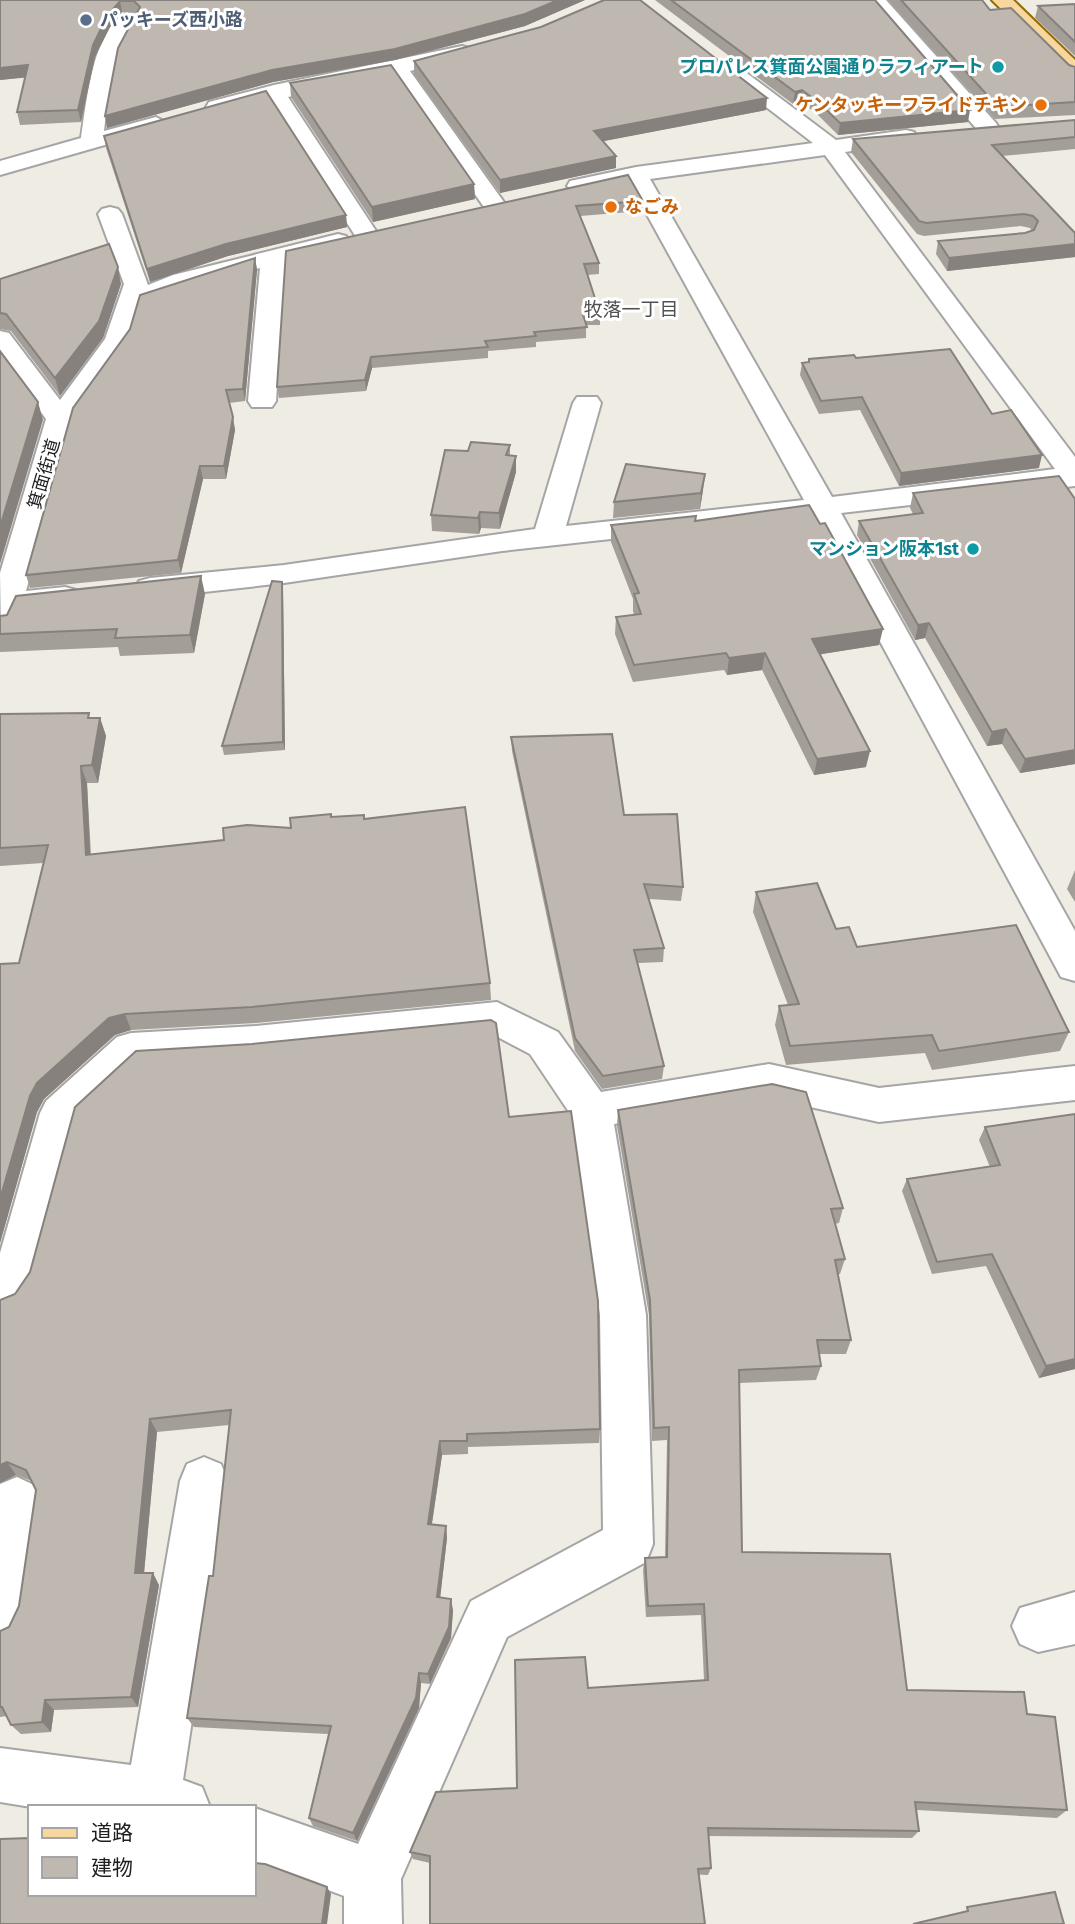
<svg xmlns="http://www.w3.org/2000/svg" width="1075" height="1924" font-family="'Fira Sans','Noto Sans JP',sans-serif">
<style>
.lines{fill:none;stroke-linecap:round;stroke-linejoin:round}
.minor-casing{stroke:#a5a5a5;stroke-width:4}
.major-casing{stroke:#936b05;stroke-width:4}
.minor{fill:#fff;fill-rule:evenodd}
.major{fill:#f8d79f;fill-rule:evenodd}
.wall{fill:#a49e98}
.shaded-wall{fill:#86817c}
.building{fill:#bfb8b1;stroke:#86817c;stroke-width:2}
.service-dot{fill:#5c6f8a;stroke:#fff;stroke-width:2.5}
.culture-dot{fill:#0f9aa8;stroke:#fff;stroke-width:2.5}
.food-dot{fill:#e8710a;stroke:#fff;stroke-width:2.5}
.labels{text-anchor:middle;stroke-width:6;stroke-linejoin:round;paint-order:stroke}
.far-service-label{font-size:18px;font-weight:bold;fill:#4e5e75;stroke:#fff;text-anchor:start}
.far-culture-label{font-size:18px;font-weight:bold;fill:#0d838f;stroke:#fff;text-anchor:end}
.far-food-label{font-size:18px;font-weight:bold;fill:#c56008;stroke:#fff;text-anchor:end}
.far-street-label{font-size:18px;fill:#1e1e1e;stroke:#fff}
.far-neighbourhood-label{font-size:19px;fill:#515151;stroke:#fff}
</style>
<rect width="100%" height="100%" fill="#efece4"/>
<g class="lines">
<g class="minor-casing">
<g id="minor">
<polygon points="866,0 886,0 996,123 999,128 996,133 980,133"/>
<path d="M129 13 139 19C114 54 109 89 104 131L156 117 167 123 164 128 0 175V161L81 138C86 107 93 22 129 13Z"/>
<polygon points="462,46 469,48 472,52 469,56 410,71 506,205 502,210 486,210 392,75 288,97 378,234 374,239 358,239 354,234 270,101 217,113 206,107 209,102 274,85"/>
<path d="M725 60 732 62 836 140 906 130 914 132 917 137 914 142 845 152 1075 457V486L841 513 1075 931V981L1061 977 813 517 502 551 284 583 150 598 139 595 135 588 139 581 150 578 284 565 535 529 573 403 577 397H597L601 403 566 526 804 500 629 182 578 193 567 186 570 181 636 167 813 143 718 70 715 66ZM825 155 1055 469 832 497 650 179Z"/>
<polygon points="110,207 118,209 122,214 148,285 173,275 338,234 346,236 350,241 346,246 285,262 276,401 272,407 252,407 248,401 260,268 191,285 140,305 131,340 74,419 26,591 65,587 76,590 81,597 76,604 20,611 12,630 1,633 0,573 46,419 0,357 0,331 9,333 60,400 105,339 124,284 98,214 102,209"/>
<path d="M497 1002 558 1032 601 1092 769 1064 879 1088 1075 1066V1100L879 1122 769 1098 614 1124 646 1315 653 1544 646 1562 507 1637 401 1879 402 1924H344V1896L254 1862 252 1807 358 1844 471 1601 603 1530 600 1315 571 1115 530 1054 492 1034 256 1058 141 1065 79 1122 36 1286C27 1304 18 1311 0 1318V1253L40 1113 46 1101 117 1037 131 1033 256 1026Z"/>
<polygon points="204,1457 221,1464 228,1481 183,1780 202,1787 210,1807 31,1807 0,1802 0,1748 131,1765 180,1481 187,1464"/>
<polygon points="17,1477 34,1485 42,1502 26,1617 18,1635 0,1643 0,1484"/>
<polygon points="1075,1592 1075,1644 1038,1652 1020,1644 1012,1626 1020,1608"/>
</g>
</g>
<g class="major-casing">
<polygon id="major" points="992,0 1013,0 1075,60 1075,77 1068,75"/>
</g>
<use href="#minor" class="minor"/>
<use href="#major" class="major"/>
</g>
<g class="wall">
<polygon points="0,0 585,0 525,26 395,60 273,82 107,128 137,13 122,12 110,27 95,57 81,122 20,125 17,112 25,77 0,80"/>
<polygon points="655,0 875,0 968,122 838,135 817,114 801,102 793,104"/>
<polygon points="888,0 982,0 990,10 1069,65 1075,67 1075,115 995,119"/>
<polygon points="1075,4 1075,56 1035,18 1038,6"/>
<polygon points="541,27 766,110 603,141 616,168 500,193 414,74 414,61"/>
<polygon points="290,83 474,184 475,199 373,222 291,97"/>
<polygon points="1075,120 1075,149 1002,156 1075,233 1075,257 947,271 936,254 938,241 1025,233 1032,231 1030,228 1021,226 924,236 917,234 851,152 853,139"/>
<polygon points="104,136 346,215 347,227 228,256 150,282 106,148"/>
<polygon points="628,175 643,201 642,211 580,216 599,263 599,274 587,275 600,314 600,325 586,325 586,338 536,342 536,347 488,351 488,358 372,368 366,391 279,398 277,387"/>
<polygon points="255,258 257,270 245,401 229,403 235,430 226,479 203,479 181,573 30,588 26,575"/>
<polygon points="0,279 121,284 103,338 60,396 11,331 0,329"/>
<polygon points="856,358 992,414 1039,468 899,486 860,410 819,414 800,375 802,363 808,362 809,359"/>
<polygon points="510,445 510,456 516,472 500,529 481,528 479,534 432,531 431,515 468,451"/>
<polygon points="703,490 700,509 613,518 614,502"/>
<polygon points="913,493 1075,764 1020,773 1002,744 987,746 925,638 915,640 857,535 859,521 913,514 910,508"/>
<polygon points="696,521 879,645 820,654 866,767 814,775 762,670 727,675 724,670 633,682 615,634 616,617 634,615 633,611 633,599 611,542 611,525"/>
<polygon points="283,591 285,750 224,755 222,746"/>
<polygon points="205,594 194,653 120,656 118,647 0,652 0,616"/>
<polygon points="0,714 100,718 106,736 98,783 87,783 91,855 224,840 291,828 331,817 365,819 490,983 491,1000 256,1023 131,1030 115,1035 44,1099 37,1112 0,1243 0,964 19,963 43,863 0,866"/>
<polygon points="511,737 624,815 683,887 681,901 649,899 664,948 663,962 638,963 664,1066 662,1079 602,1089 575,1051 512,751"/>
<polygon points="1075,870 1075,902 1067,889"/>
<polygon points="756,892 836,929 857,947 1069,1032 1060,1051 932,1070 925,1053 786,1065 775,1025 779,1006 788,1005 753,912"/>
<polygon points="618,1110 843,1208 839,1223 835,1224 845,1259 840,1274 838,1274 851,1340 846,1354 819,1354 821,1366 816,1380 739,1383 742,1552 907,1690 1027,1714 1067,1810 1057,1818 917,1810 919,1831 912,1838 708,1836 711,1868 708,1875 430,1863 413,1859 410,1852 517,1788 588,1688 704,1680 701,1615 646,1617 643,1570 645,1558 665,1557 667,1440 652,1441 649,1315 617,1126"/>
<polygon points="1075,1114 1075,1369 1039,1378 986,1266 932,1274 902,1191 907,1179 990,1167 979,1140 985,1127"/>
<polygon points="509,1117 600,1429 599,1443 468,1447 468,1454 442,1455 432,1524 446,1526 447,1538 440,1597 453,1610 451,1638 430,1684 421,1683 419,1708 357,1841 313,1826 309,1818 328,1734 194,1727 187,1718 213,1576 229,1425 157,1432 144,1573 159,1585 138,1707 54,1710 51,1732 21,1734 11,1725 7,1716 0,1717 0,1631 9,1627 19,1606 36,1490 32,1481 16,1475 0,1483 0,1300"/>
</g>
<g class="shaded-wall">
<polygon points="558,0 585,0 525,26 395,60 273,82 107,128 105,116 272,70"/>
<polygon points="120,1 122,12 110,27 95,57 81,122 78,110 93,45 107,16"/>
<polygon points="28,65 31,77 0,80 0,68"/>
<polygon points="802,90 801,102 793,104 795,92"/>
<polygon points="767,98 766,110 594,143 594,131"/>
<polygon points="970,110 968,122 838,135 840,123"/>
<polygon points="616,156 616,168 500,193 500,180"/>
<polygon points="474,184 475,199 373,222 372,207"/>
<polygon points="346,215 347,227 228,256 150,282 147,269 226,244"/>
<polygon points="1075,244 1075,257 947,271 949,258"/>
<polygon points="255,258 257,270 245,401 243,389"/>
<polygon points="118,267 121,284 103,338 60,396 55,378"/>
<polygon points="371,357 372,368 366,391 365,380"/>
<polygon points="38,402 43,420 0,564 0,527"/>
<polygon points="233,417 235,430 226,479 224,466"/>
<polygon points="1042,455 1039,468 899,486 901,473"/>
<polygon points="516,456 516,472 500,529 499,513"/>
<polygon points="200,466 203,479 181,573 178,560"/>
<polygon points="705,474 703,490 700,509 701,493"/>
<polygon points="480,512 481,528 479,534 478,518"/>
<polygon points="201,576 205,594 194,653 190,635"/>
<polygon points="282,582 283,591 285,750 283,742"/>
<polygon points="929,623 925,638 915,640 918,625"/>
<polygon points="883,629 879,645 810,656 812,639"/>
<polygon points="765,653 762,670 727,675 729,658"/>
<polygon points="100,718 106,736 98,783 92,765"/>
<polygon points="1006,729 1002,744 987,746 992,732"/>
<polygon points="1075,750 1075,764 1020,773 1025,759"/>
<polygon points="870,751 866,767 814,775 817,759"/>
<polygon points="81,766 87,783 91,873 86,855"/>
<polygon points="125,1014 131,1030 115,1035 44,1099 37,1112 0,1243 0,1199 30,1096 37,1083 109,1018"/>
<polygon points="1075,1359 1075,1369 1039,1378 1046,1366"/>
<polygon points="150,1419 157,1432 143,1584 135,1573"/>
<polygon points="440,1441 442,1455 430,1536 428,1524"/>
<polygon points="7,1462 16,1475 0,1483 0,1465"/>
<polygon points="446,1526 447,1538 439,1608 437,1597"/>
<polygon points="153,1573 159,1585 138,1707 131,1697"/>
<polygon points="451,1599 453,1610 451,1638 430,1684 428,1674"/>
<polygon points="419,1673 421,1683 419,1708 357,1841 353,1833"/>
<polygon points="45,1700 54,1710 51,1732 42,1722"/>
<polygon points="327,1887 331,1894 327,1924 322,1924"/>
</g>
<g class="building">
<polygon points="0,0 558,0 525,14 395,49 272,70 105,116 118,48 140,7 134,1 120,1 107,16 93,45 78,110 17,112 28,65 0,68"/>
<polygon points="604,0 640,0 767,98 594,131 616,156 500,180 414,61 541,27"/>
<polygon points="671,0 875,0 970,110 840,123 818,102 802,90 795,92"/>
<polygon points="901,0 982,0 990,10 1011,8 1069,65 1075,67 1075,102 998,107"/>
<polygon points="1075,4 1075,42 1038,6"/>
<polygon points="391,65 474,184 372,207 290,83"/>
<polygon points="266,91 346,215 226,244 147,269 104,136"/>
<polygon points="1075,120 1075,137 992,145 1075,233 1075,244 949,258 938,241 1025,233 1034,230 1038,221 1033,216 1024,214 926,223 919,221 853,139"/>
<polygon points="628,175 643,201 576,206 599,263 584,264 600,314 583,315 587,327 534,332 536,336 485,341 488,347 371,357 365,380 277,387 286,251"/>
<polygon points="109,244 118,267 99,321 55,378 6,314 0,313 0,279"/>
<polygon points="255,258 243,389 226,390 233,417 224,466 200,466 178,560 26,575 73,408 130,329 140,295"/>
<polygon points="950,349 992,414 1011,410 1042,455 901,473 862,397 821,401 802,363 809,362 809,359 854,355 856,358"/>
<polygon points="0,351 38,402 0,527"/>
<polygon points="471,442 510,445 506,455 516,456 499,513 480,512 478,518 431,515 445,450 468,451"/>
<polygon points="626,464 705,474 701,493 614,502"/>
<polygon points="1059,476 1075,499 1075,750 1025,759 1006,729 992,732 929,623 918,625 859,521 923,513 913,493"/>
<polygon points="809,505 820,524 825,523 883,629 812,639 870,751 817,759 765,653 729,658 726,653 634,665 616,617 641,614 634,594 639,593 611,525 696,516 695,521"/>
<polygon points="201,576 190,635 115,638 117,629 0,634 0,616 7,615 16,596"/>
<polygon points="272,581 282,582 283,742 222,746"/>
<polygon points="89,713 88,718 100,718 92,765 81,766 86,855 224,840 223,828 247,825 291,828 290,818 331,814 331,817 364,815 364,819 465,807 490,983 252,1007 125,1014 109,1018 37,1083 30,1096 0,1199 0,964 19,963 48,845 0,848 0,714"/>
<polygon points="612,734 624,815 677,814 683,887 644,884 664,948 634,950 664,1066 603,1076 575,1038 511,737"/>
<polygon points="817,883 836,929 849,927 857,947 1016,925 1069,1032 939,1051 932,1035 790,1046 779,1006 799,1004 756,892"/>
<polygon points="491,1020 496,1023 509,1117 571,1111 598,1301 600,1429 467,1434 467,1441 440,1441 428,1524 446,1526 437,1597 451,1599 449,1627 428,1674 419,1673 416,1698 353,1833 309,1818 331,1726 187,1718 209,1576 213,1576 231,1410 150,1419 135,1573 153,1573 131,1697 45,1700 42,1722 11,1725 2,1707 0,1707 0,1631 9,1627 19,1606 36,1490 26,1470 7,1462 0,1465 0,1300 15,1294 30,1272 75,1107 136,1051 252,1044"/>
<polygon points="772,1084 806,1092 843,1208 831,1209 845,1259 835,1260 851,1340 817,1340 821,1366 739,1370 742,1552 890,1554 907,1690 1024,1692 1027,1714 1055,1717 1067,1810 915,1802 919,1831 708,1828 711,1868 698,1869 705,1924 430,1924 430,1856 410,1852 436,1792 517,1788 515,1660 585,1657 588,1688 708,1680 704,1604 648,1606 645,1558 667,1557 669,1427 654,1428 650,1300 618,1110"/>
<polygon points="1075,1114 1075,1359 1046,1366 992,1254 937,1262 907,1179 1000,1165 985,1127"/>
<polygon points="30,1838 30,1894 254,1894 254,1863 265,1864 327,1887 322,1924 0,1924 0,1839"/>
<polygon points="1055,1892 1064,1924 913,1924 968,1911 967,1907"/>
</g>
<circle class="service-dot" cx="86" cy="20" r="7"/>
<g class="culture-dot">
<circle cx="998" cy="67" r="7"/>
<circle cx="973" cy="549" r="7"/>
</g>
<g class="food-dot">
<circle cx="1041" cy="105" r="7"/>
<circle cx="611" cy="207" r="7"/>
</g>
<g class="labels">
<g class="far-service-label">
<text x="100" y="26">パッキーズ西小路</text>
</g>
<g class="far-culture-label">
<text x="984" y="73">プロパレス箕面公園通りラフィアート</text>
<text x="959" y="555">マンション阪本1st</text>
</g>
<g class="far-food-label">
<text x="1027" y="111">ケンタッキーフライドチキン</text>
<text x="625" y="213" text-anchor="start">なごみ</text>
</g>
<g class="far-street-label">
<text transform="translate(44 474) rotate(-74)" y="6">箕面街道</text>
</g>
<g class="far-neighbourhood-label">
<text x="631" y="316">牧落一丁目</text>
</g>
</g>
<rect x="28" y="1805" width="228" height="91" fill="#ffffff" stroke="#a5a5a5" stroke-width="2"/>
<rect x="42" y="1828" width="35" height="10" fill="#f8d79f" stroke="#a5a5a5" stroke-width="2"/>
<text x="91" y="1840" font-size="21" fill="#1e1e1e">道路</text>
<rect x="42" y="1857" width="35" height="21" fill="#bfb8b1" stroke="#a5a5a5" stroke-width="2"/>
<text x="91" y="1875" font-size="21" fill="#1e1e1e">建物</text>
</svg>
